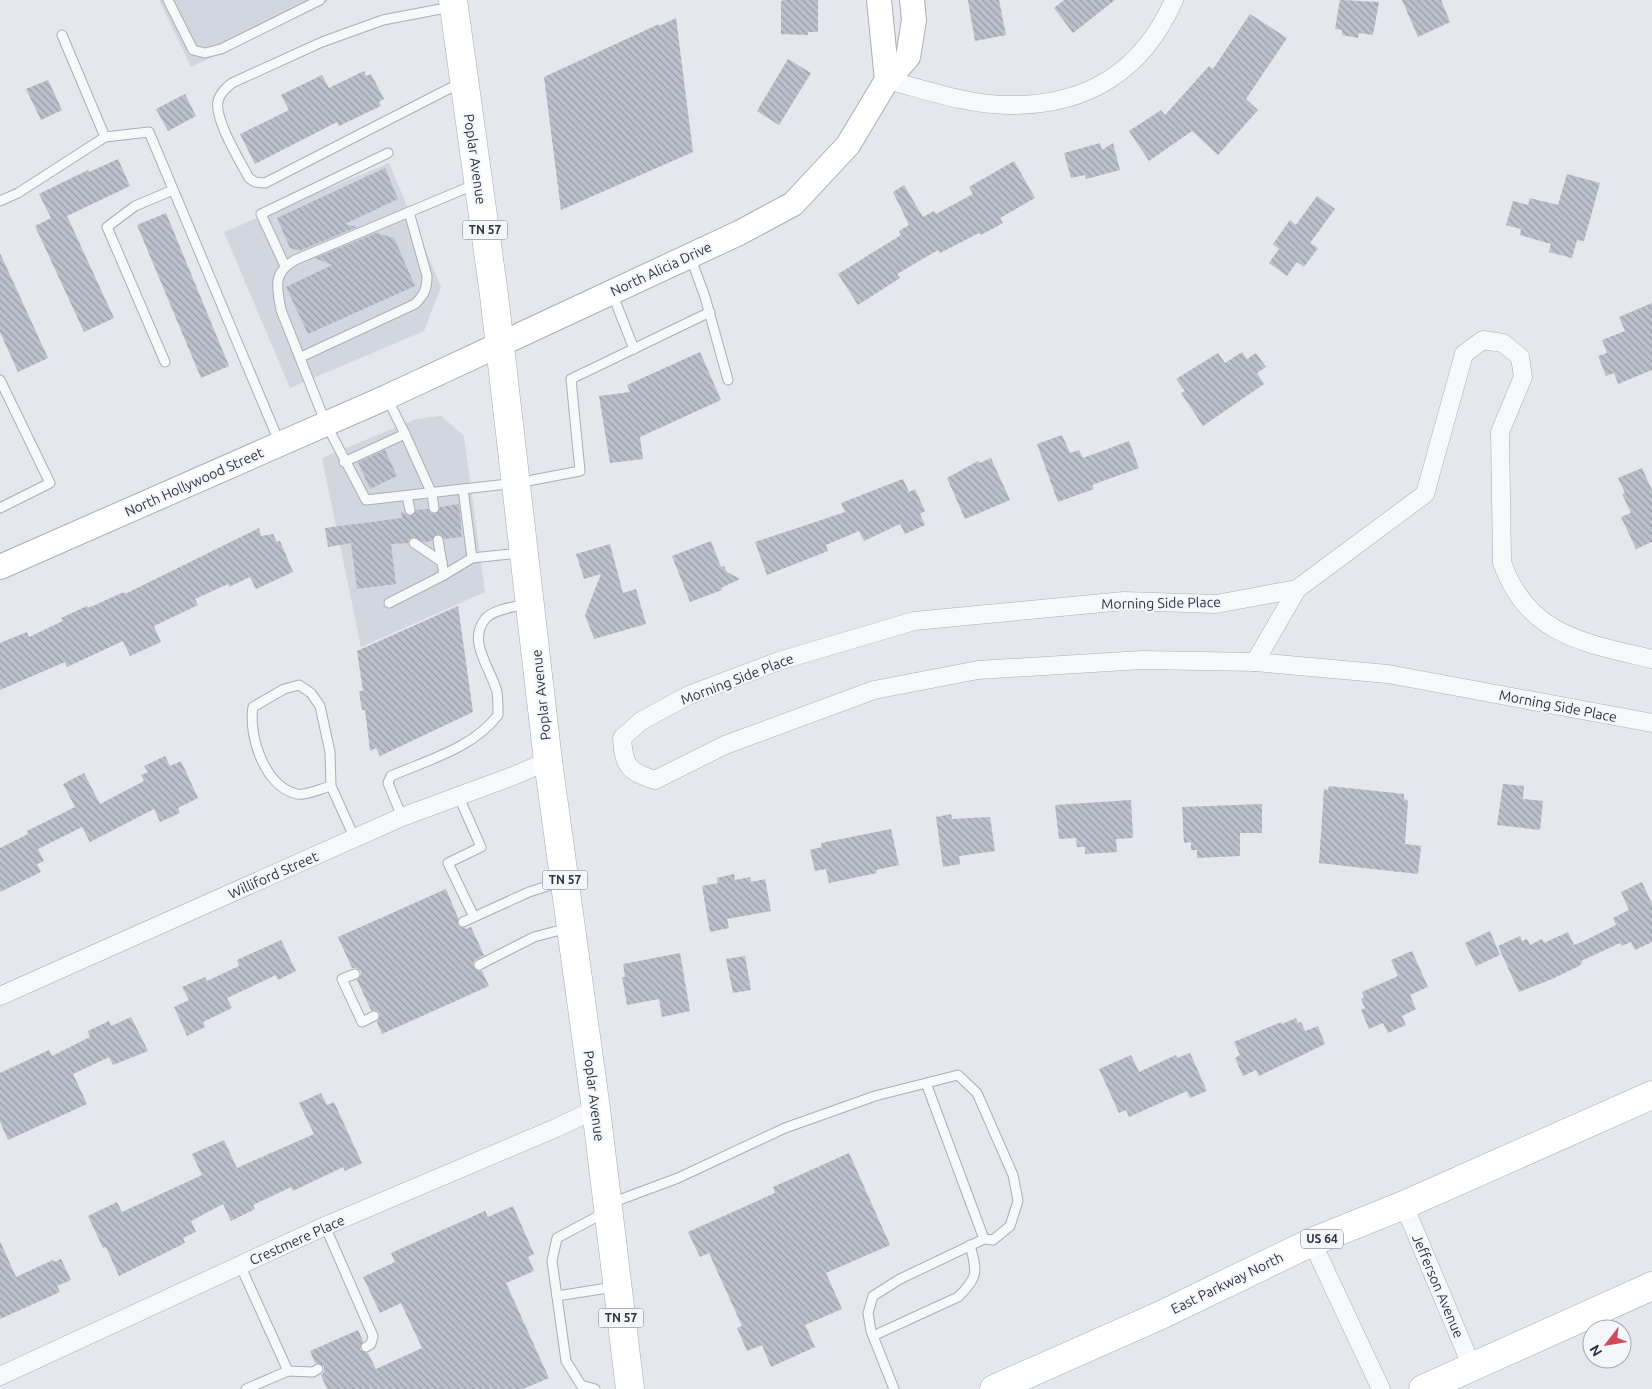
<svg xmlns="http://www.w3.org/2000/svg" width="1652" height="1389" font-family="Ubuntu,sans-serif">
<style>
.built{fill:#d2d6de}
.building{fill:url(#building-back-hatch)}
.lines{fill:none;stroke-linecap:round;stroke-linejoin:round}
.service-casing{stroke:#a9aeb7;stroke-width:11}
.minor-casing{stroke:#a9aeb7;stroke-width:19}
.secondary-casing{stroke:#a9aeb7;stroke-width:26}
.primary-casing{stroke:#a3abb8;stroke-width:29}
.service{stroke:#f7f8fa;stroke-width:9}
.minor{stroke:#f7f8fa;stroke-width:18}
.secondary{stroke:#fff;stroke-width:24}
.primary{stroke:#fff;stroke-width:28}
.labels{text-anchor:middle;stroke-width:4.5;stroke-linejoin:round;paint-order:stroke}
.shield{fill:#f4f6f9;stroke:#676e7b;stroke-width:1}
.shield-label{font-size:12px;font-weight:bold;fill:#2b3445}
.street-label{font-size:14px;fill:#2b3445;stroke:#f4f6f9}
</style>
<defs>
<pattern id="building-back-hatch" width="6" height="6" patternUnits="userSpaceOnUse" patternTransform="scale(1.25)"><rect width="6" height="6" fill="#bbc0ca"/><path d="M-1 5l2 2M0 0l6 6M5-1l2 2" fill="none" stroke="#989da6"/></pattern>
</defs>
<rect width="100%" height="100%" fill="#e4e7ec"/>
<g class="built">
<polygon points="159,0 330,0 191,67"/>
<polygon points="389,163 441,287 424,331 290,388 224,232"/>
<polygon points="441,416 464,436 485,592 361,647 322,458 416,419"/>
</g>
<g class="building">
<polygon points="783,0 818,0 818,32 808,32 808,35 781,34 781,2"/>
<polygon points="968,0 999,0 1006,35 975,41"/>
<polygon points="1064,0 1115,0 1073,33 1054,8"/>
<polygon points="1340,0 1379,2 1373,35 1359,33 1358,38 1342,35 1342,30 1335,29"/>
<polygon points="1402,0 1441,0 1450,22 1418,37"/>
<polygon points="1250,14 1287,38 1246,99 1258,110 1218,155 1192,131 1149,161 1129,131 1161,110 1165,115 1209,66 1213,69"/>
<polygon points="676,18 693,152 561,210 544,77 659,24 659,26"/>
<polygon points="788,59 811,73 779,125 757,111"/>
<polygon points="364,71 366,76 371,74 384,99 379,102 381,106 339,126 337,122 255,164 240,134 289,110 281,95 322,75 329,88"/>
<polygon points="48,80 62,110 41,120 26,89"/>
<polygon points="185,94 196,116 168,131 156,109"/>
<polygon points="1100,143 1102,150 1113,143 1120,170 1086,179 1085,175 1071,178 1064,153"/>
<polygon points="118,159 130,186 67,216 114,318 84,332 35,226 51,218 39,194 88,170 89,172"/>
<polygon points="1014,161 1035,198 1000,218 1003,223 981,235 979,233 940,253 938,250 897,274 900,278 858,305 838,274 901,235 899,231 909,225 893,192 904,185 923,217 934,211 936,214 973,194 969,187"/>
<polygon points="385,168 398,199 345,224 357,227 299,251 290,248 277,218"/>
<polygon points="1567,174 1600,183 1584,241 1577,240 1572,258 1549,252 1551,244 1520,235 1521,229 1506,225 1513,201 1528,205 1530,198 1558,205"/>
<polygon points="1317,196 1335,209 1310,243 1318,248 1304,267 1297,262 1287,276 1269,263 1279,249 1273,244 1290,220 1296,225"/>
<polygon points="166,213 229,366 201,378 137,225"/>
<polygon points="376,233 394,238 415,286 308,334 286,287 332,265 315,258"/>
<polygon points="0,253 48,358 18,372 0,332"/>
<polygon points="1652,303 1652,370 1618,384 1614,373 1606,376 1598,356 1607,353 1602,340 1625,331 1619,317"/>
<polygon points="700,352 721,400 640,437 643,459 610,463 599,396 630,392 627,385"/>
<polygon points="1242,352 1247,359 1256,353 1266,367 1257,373 1264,384 1203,426 1181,393 1185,391 1176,379 1218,353 1225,363"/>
<polygon points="1062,435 1070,453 1079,450 1083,458 1129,441 1139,468 1092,485 1094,489 1058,502 1037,444"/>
<polygon points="385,450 397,476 370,489 358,462"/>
<polygon points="991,458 1010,500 965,519 947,478 978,461 980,463"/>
<polygon points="1642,468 1652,490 1652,542 1636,549 1621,517 1631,513 1622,494 1625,493 1618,478"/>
<polygon points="903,479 909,492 915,489 925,511 920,514 925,525 905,534 900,524 864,541 859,531 826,545 828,551 767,575 755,542 845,512 841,503"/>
<polygon points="459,504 462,537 444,539 437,534 434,536 432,541 423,542 414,537 409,539 408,543 391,544 396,584 357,589 351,543 328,547 325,528 402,518 401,512 411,516 416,510 428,509 431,514 435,514 440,507"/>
<polygon points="259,528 261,536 273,534 277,542 280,541 293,572 256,589 250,577 229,587 228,584 195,599 198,605 154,626 161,642 130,656 123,641 67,667 65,662 0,690 0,643 27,632 29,637 63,621 61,618 87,606 88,608 124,592 125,594"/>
<polygon points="711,541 721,567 724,566 727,572 740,579 721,588 722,590 690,602 672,556"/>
<polygon points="610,544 623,593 636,589 646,624 594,639 585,615 601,574 584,579 576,554"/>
<polygon points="458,606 473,712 380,756 376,748 370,751 365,710 362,710 359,691 363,691 357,651"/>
<polygon points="165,756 170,766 181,761 198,798 178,808 180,813 160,822 154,809 90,842 82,827 38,849 44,861 37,864 41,872 0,892 0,848 28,834 27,831 75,807 63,784 84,773 100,804 144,781 141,775 148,772 144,766"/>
<polygon points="1503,784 1524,786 1523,799 1543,801 1540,830 1497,825"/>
<polygon points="1329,786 1404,794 1404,799 1408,801 1405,844 1421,846 1418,874 1319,863 1324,789 1328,790"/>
<polygon points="1131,800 1133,838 1116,839 1117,852 1085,854 1085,847 1077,847 1076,838 1059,839 1055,805"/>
<polygon points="1262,804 1262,833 1240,833 1240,856 1197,858 1197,850 1191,850 1191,842 1184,843 1182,807"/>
<polygon points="951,814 952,819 990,817 995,851 959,856 960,864 943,867 936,817"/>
<polygon points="891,829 899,865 876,870 877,873 829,883 826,869 815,871 810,850 822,847 821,843"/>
<polygon points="734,874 735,880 750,877 751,882 765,879 771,911 727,919 729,928 710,932 702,886 718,883 717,878"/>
<polygon points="1642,882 1652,904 1652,942 1635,950 1631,942 1622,946 1620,943 1581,961 1582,963 1579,966 1552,979 1519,992 1498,946 1520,936 1522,941 1527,939 1530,945 1542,939 1544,943 1568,932 1574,945 1584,941 1616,925 1613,918 1629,910 1621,892"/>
<polygon points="446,889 458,918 458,925 466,929 471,927 484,955 474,961 473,965 476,970 482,971 489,986 382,1034 377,1022 380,1014 377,1011 371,1010 357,980 361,975 361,971 356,968 352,968 338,937"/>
<polygon points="1490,931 1500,955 1476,966 1465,943"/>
<polygon points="281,940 296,971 278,980 276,975 227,998 232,1008 203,1022 205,1027 187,1036 174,1007 189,1000 182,987 205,977 207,981 239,966 237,960"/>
<polygon points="1412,951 1428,987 1410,995 1416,1009 1402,1016 1406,1025 1388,1033 1383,1023 1369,1029 1361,1010 1365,1008 1361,999 1364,997 1362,992 1398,976 1391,960"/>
<polygon points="680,953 690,1011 662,1017 659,999 627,1005 622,977 625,977 623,964"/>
<polygon points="745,956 751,990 733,993 726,959"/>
<polygon points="131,1017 148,1051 113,1065 109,1057 73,1074 87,1104 8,1140 0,1122 0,1073 49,1050 52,1056 90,1037 88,1031 109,1021 111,1026"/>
<polygon points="1296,1018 1298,1023 1301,1022 1305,1031 1318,1026 1325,1044 1259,1076 1256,1070 1243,1076 1235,1058 1240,1055 1234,1042 1281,1022 1282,1024"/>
<polygon points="1190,1053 1207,1091 1190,1098 1187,1091 1129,1117 1126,1110 1119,1113 1099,1069 1131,1055 1139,1072 1176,1055 1177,1058"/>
<polygon points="321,1093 327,1105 334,1102 362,1163 345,1171 343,1167 293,1191 291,1187 253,1205 255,1209 231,1221 223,1204 191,1221 196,1232 183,1238 185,1243 119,1276 106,1247 103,1248 88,1216 117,1202 122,1212 202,1175 192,1154 224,1140 237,1168 314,1134 299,1103"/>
<polygon points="849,1153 890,1245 826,1273 842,1309 805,1325 815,1347 771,1367 762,1345 747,1351 737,1328 742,1326 709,1253 700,1257 688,1232 775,1193 773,1187"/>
<polygon points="513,1206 534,1254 528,1257 534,1271 506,1283 549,1378 523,1389 327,1389 321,1375 324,1372 324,1366 315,1363 310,1351 358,1330 363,1341 360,1350 368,1353 376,1369 422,1348 401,1303 380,1313 363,1277 395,1262 391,1253 485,1211 488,1217"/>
<polygon points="0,1241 16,1277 53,1260 54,1262 61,1259 71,1280 57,1286 60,1292 0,1319"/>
</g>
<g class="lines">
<g class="service-casing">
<g id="service">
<polyline points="168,0 193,50 205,53 221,49 320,0"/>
<path d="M451 7 383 20 322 42 232 83C226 88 220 93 218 101 214 119 240 161 249 178L255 182 265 183 462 82"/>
<polyline points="62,35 105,137"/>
<path d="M476 184 295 260C272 273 277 287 281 310L326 424 366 500 463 489 472 558 520 553"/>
<polyline points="0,201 18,193 105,137 149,132 280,444"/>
<polyline points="690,256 705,297 728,380"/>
<polyline points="285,266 261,214 388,153"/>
<polyline points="612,293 634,349"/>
<path d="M301 357 415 304C424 295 427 289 427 276L409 212"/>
<polyline points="165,362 107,227 135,206 173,190"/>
<polyline points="0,380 50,483 0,508"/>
<polyline points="405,434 432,494 434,508"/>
<polyline points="344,462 405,434 387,398"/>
<polyline points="463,489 517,483 580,471 571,379 710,312"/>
<polyline points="407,496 410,510"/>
<polyline points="438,540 444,575"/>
<polyline points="414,543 442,562"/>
<polyline points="389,603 444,575 472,558"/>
<path d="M331 786C322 788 306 796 297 794 265 787 248 736 253 707L284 689 299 685 311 693 320 706 330 752 331 786 355 839"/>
<polyline points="458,795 481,847 448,863 474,917"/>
<path d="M402 817 388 783 391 776C428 760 473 748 498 715 498 707 498 699 497 692 491 668 466 641 486 618 495 609 514 607 526 604"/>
<polyline points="463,922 529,892 560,882"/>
<polyline points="479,965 534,937 568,928"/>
<polyline points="355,974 342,979 362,1022 374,1016"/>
<polyline points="611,1203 678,1178 785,1128 875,1096 958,1075 977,1093 1013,1175 1018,1201 1010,1226 993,1240 984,1239 926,1083"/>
<polyline points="325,1226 373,1336 371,1344 366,1347"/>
<polyline points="240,1265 288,1371 246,1389"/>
<polyline points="557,1296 614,1287"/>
<path d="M873 1336 958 1297C979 1277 977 1271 970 1245"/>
<polyline points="288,1371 313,1372 318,1369"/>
<polyline points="595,1389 581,1385 566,1361 552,1261 557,1238 604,1213"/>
<polyline points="894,1389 871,1331 868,1313 873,1296 900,1279 984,1239"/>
</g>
</g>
<g class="minor-casing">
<g id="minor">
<path d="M887 80C926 90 969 105 1009 105 1087 106 1143 71 1174 0"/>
<path d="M1297 589 1216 604 1124 601 914 621 779 661 689 695 641 721 622 738C624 767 628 771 655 780L725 745 874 690 978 670 1142 660 1255 662 1388 674 1652 723"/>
<path d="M1255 662 1297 589 1425 494 1464 354 1483 340 1503 343 1520 357 1523 377 1500 432 1502 562C1527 636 1586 643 1652 659"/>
<polyline points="0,996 402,817 513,776 548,761"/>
<polyline points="1404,1205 1472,1367"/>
<polyline points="1312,1242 1381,1389"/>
<polyline points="0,1376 325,1226 556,1128 596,1109"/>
</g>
</g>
<g class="secondary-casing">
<g id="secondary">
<polyline points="879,0 887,80"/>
<polyline points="0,567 387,397 739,233 793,204 848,145 887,80 908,57 914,20 912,0"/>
</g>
</g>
<g class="primary-casing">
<g id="primary">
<polyline points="453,0 494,295 548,761 596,1109 630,1389"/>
<polyline points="994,1389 1161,1315 1312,1242 1404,1205 1652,1095"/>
<polyline points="1423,1389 1652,1286"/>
</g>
</g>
<use href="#service" class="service"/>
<use href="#minor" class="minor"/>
<use href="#secondary" class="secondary"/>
<use href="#primary" class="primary"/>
</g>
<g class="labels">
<g class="shield">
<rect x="462.5" y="220.5" width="45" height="19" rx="4"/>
<rect x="542.5" y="870.5" width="45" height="19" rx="4"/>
<rect x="1301" y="1229.5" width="42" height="19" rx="4"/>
<rect x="598.5" y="1308.5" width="45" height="19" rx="4"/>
</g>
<g class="shield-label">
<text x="485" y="234">TN 57</text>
<text x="565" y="884">TN 57</text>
<text x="1322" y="1243">US 64</text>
<text x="621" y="1322">TN 57</text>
</g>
<g class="street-label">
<text transform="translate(475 159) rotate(82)" y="5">Poplar Avenue</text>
<text transform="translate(661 269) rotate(-25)" y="5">North Alicia Drive</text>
<text transform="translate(194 482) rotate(-24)" y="5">North Hollywood Street</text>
<text transform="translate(1161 603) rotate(-1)" y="5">Morning Side Place</text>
<text transform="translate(737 679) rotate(-21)" y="5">Morning Side Place</text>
<text transform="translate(541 695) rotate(-96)" y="5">Poplar Avenue</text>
<text transform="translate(1558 706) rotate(11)" y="5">Morning Side Place</text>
<text transform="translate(273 875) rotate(-24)" y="5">Williford Street</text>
<text transform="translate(594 1096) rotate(83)" y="5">Poplar Avenue</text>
<text transform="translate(297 1240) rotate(-24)" y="5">Crestmere Place</text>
<text transform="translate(1227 1283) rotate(-26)" y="5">East Parkway North</text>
<text transform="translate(1438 1286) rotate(67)" y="5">Jefferson Avenue</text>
</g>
</g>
<g transform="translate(1607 1344) rotate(239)"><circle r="24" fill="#f4f6f9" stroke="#a4a8b1"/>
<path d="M0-4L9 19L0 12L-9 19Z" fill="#d1495b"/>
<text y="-8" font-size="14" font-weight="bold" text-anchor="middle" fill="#2b3445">N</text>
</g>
</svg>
